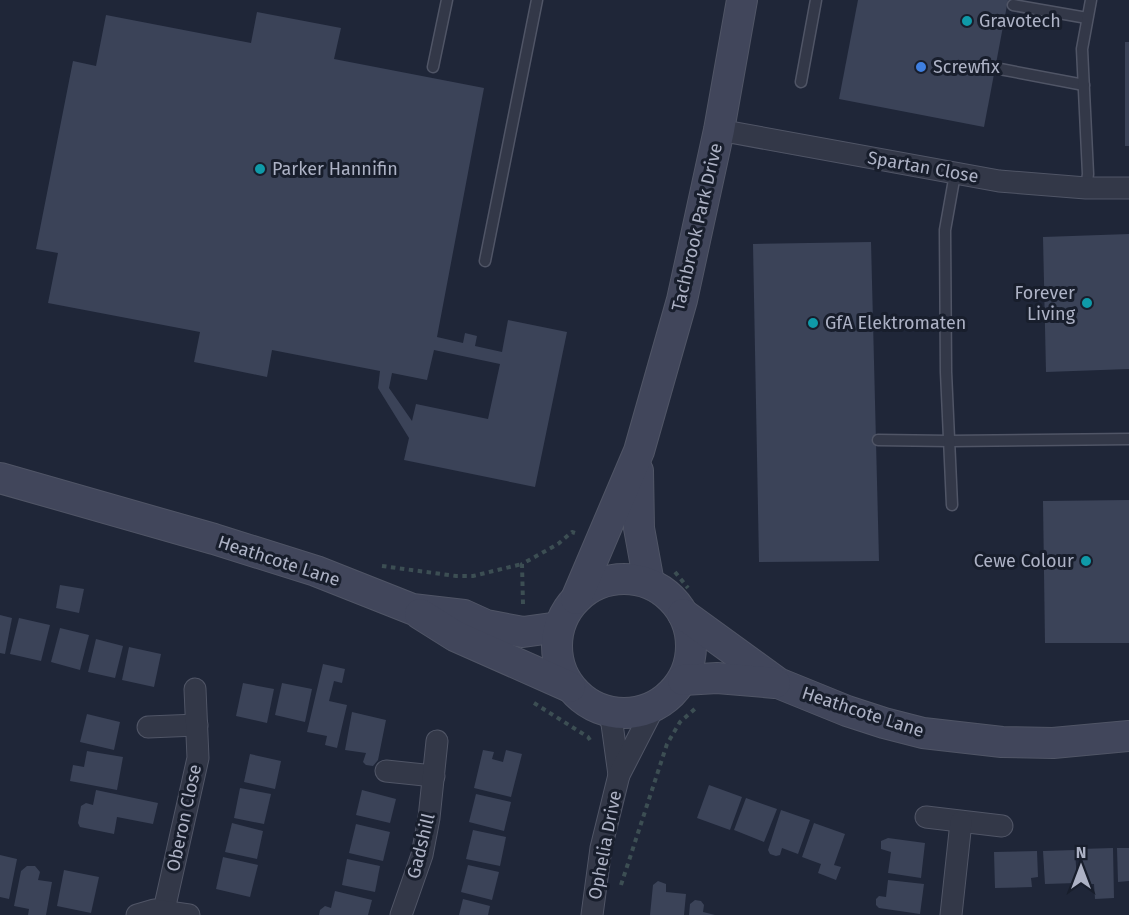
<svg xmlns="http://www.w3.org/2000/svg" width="1129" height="915" font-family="'Fira Sans',sans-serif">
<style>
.building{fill:#3b4358;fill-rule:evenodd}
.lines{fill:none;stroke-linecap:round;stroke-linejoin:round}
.lane-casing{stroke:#505566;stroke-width:13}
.street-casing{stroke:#505566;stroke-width:23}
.secondary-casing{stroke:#505566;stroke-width:32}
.path{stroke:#3c4e53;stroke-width:4;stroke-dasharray:4.5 4.5;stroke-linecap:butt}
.lane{stroke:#333848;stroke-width:10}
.street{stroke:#333848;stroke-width:21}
.secondary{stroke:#41465b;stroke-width:30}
.culture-dot{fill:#0f9aa8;stroke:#181e2c;stroke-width:2}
.shop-dot{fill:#3f7fe0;stroke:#181e2c;stroke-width:2}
.labels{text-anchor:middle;stroke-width:6;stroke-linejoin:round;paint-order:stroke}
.poi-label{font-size:18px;fill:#adb2c5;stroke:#181e2c;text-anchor:start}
.street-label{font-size:18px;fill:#adb2c5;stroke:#181e2c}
</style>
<rect width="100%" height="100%" fill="#1f2638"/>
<g class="building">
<polygon points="858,0 1008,0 984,127 839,99"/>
<path d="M257 12 341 28 334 59 484 88 437 337 463 343 465 333 477 336 475 346 502 352 508 320 567 332 535 487 404 460 409 438 378 388 380 371 272 350 267 377 194 362 200 332 48 303 58 253 36 249 73 61 96 66 106 15 251 43ZM434 350 500 364 488 419 416 404 412 421 389 388 392 373 427 380Z"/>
<rect x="1125" y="42" width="4" height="104"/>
<polygon points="1129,234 1129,369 1046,372 1043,237"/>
<polygon points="871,242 879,561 759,562 753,244"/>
<polygon points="1129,500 1129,643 1045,643 1043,501"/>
<polygon points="60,585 84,589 79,613 56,608"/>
<polygon points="0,615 12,618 5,654 0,653"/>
<polygon points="19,618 50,625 41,661 10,654"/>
<polygon points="60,628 89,635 80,670 51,662"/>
<polygon points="96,639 123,646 115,678 88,672"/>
<polygon points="129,647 161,654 154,687 122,680"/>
<polygon points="323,664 345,669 342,683 334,681 329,701 347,705 337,748 325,745 327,736 307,732"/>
<polygon points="243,683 274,689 267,723 236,716"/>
<polygon points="282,683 312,689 305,722 275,715"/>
<polygon points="352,712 386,720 378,760 373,766 366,765 363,762 366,753 345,750"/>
<polygon points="87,714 120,722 114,750 80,742"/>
<polygon points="483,750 494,752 492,759 503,762 506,750 522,754 511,797 474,788"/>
<polygon points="87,751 123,757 117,790 70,781 73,765 84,767"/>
<polygon points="250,754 281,761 275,789 244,782"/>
<polygon points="709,785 742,797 730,830 697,818"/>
<polygon points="240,788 271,794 264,824 234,818"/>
<polygon points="96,790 158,803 153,824 117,817 114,834 80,827 78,823 81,806 86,803 93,805"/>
<polygon points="362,790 396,799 390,823 356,815"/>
<polygon points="476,794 511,802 504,831 469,822"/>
<polygon points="746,798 777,809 764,842 734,830"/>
<polygon points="781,810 810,820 798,854 782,848 780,855 776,856 770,854 768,850"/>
<polygon points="232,823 263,831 257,859 225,852"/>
<polygon points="814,823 845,834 834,865 841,867 836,880 818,873 821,864 802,857"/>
<polygon points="356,824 390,832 383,861 349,853"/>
<polygon points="473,830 506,837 500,866 466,859"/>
<polygon points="888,838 925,843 921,878 888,873 891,852 881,849 881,841"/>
<polygon points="1113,848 1114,898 1095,899 1094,884 1081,884 1080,849"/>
<polygon points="1117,848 1129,848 1129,881 1118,882"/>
<polygon points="1075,850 1077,883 1045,884 1043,851"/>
<polygon points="1037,851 1038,877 1031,878 1032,887 995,888 994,852"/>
<polygon points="0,855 17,859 9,899 0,897"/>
<polygon points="223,857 258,865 250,897 216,889"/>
<polygon points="347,859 380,866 375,892 342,885"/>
<polygon points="468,865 499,872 492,900 461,892"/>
<polygon points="27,866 35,866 40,872 38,880 52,882 46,915 28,915 29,909 14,906 21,871"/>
<polygon points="64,870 99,877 91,913 57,906"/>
<polygon points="888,880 924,884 920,914 879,908 876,905 876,899 879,896 886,897"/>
<polygon points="658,881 666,884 666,892 686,894 684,915 650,915 653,885"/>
<polygon points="335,891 372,900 368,915 319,915 320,910 325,906 331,908"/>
<polygon points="463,899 490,906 488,915 459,915"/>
<polygon points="695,900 701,901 704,905 703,912 715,915 689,915 690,904"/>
</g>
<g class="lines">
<g class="lane-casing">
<g id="lane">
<polyline points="1013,5 1087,18"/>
<polyline points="433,67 447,0"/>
<polyline points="1000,69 1084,85"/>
<polyline points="801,82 816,0"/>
<polyline points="1086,188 1088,174 1082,49 1091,0"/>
<polyline points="485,261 537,0"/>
<polyline points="878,440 950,441 1129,439"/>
<polyline points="952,505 946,372 945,230 955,174"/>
</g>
</g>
<g class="street-casing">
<g id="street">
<polyline points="719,130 999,181 1086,188 1129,188"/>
<polyline points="608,713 612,724 619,775"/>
<polyline points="148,727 197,725"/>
<polyline points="386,771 434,776"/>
<polyline points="926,817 1002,826"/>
<polyline points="164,910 198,758 195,689"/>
<polyline points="137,915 154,910 189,915"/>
<polyline points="401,915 422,855 429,818 437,741"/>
<polyline points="592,915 601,848 619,775 654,707"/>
<polyline points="951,915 961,822"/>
</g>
</g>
<g class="secondary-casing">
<g id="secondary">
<polyline points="638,471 639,528 649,583"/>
<polyline points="0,478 214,539 316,571 412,609 464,615 486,625 523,632 559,627"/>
<circle cx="624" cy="646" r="67"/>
<polyline points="576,599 639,451 682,300 719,130 742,0"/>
<polyline points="420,614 455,636 570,687"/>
<polyline points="683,614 778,683 847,711 884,723 923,733 1002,742 1053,743 1129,736"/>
<polyline points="683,680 717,678 775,683"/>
</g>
</g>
<g class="path">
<polyline points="382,566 456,576 473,576 522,564"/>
<polyline points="675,572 688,588"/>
<polyline points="523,604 522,564 558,544 572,532 575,533"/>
<polyline points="534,703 588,737 590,740"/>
<polyline points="621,885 667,744 680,722 697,707"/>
</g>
<use href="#lane" class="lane"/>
<use href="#street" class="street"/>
<use href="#secondary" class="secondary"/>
</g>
<g class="culture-dot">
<circle cx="967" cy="21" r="6"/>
<circle cx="260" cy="169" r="6"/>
<circle cx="1087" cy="303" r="6"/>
<circle cx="813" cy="323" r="6"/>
<circle cx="1086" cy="561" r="6"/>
</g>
<circle class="shop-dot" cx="921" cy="67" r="6"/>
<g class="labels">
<g class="poi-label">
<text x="979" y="27">Gravotech</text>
<text x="933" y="73">Screwfix</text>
<text x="272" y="175">Parker Hannifin</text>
<text x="1075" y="299" text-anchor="end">Forever<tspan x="1075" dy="21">Living</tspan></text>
<text x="825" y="329">GfA Elektromaten</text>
<text x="1074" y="567" text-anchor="end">Cewe Colour</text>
</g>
<g class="street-label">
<text transform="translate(923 167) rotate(10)" y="6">Spartan Close</text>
<text transform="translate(697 227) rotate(-77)" y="6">Tachbrook Park Drive</text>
<text transform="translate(279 561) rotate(18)" y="6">Heathcote Lane</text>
<text transform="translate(863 712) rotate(18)" y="6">Heathcote Lane</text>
<text transform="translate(184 818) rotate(-78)" y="6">Oberon Close</text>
<text transform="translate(605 845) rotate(-79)" y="6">Ophelia Drive</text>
<text transform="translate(421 846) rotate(-76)" y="6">Gadshill</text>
</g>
</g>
<g transform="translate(1081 867)" stroke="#181e2c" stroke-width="4.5" paint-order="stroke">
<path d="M0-4.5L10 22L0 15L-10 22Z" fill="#adb2c5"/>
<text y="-9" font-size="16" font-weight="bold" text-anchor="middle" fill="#adb2c5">N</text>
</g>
</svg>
